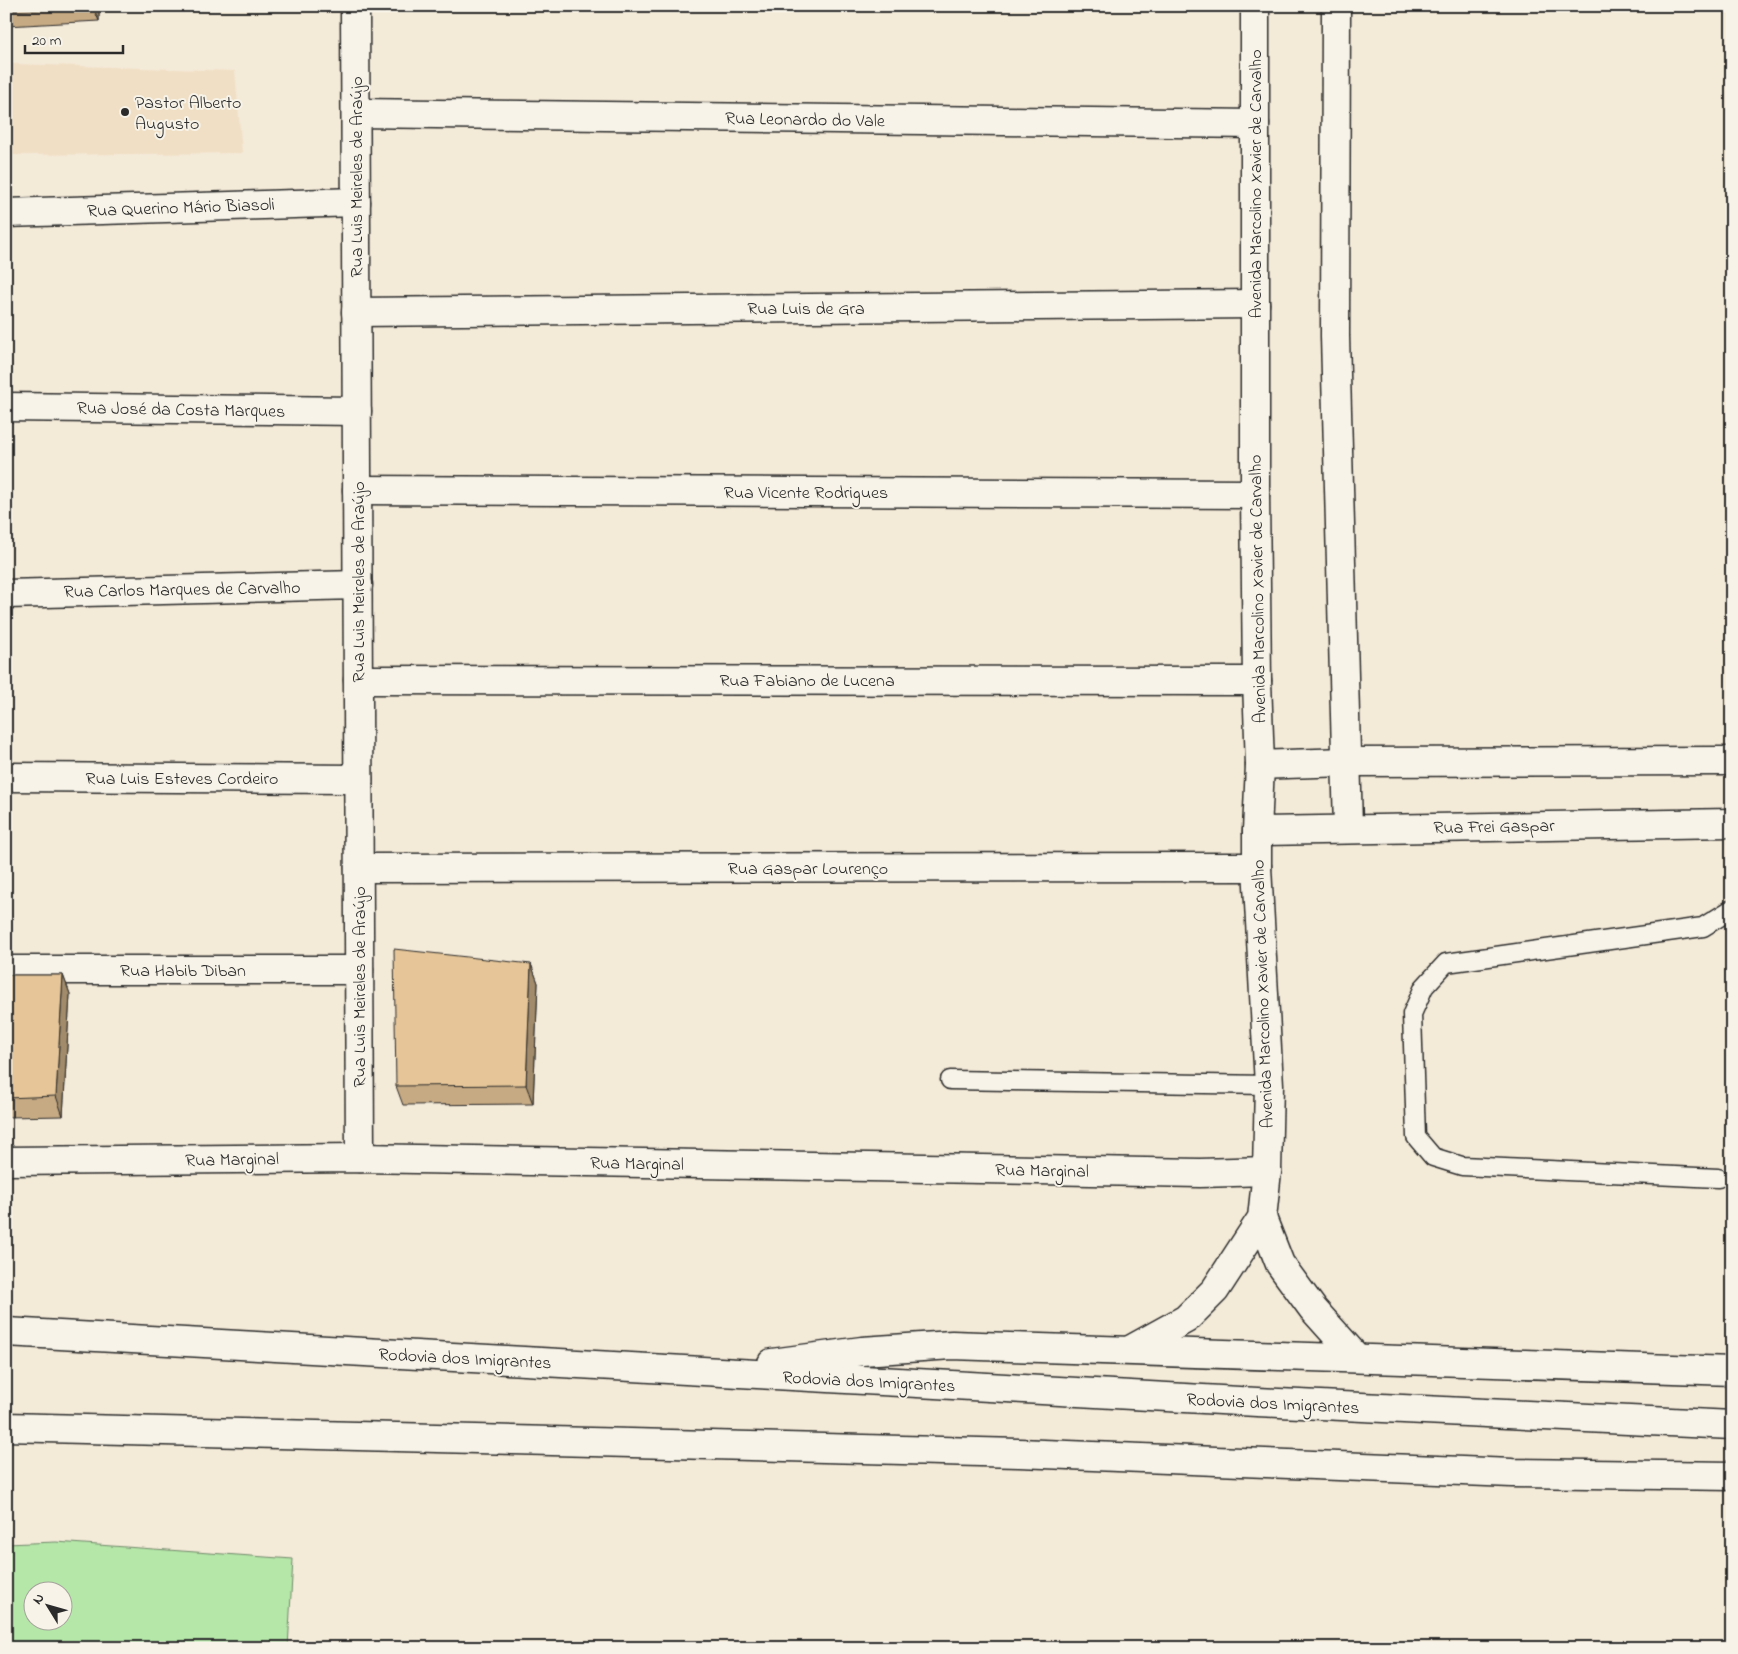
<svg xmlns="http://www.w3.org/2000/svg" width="1738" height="1654" font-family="'Indie Flower',sans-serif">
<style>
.built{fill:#f0dfc5}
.green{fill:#b4e7a8;stroke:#70896a;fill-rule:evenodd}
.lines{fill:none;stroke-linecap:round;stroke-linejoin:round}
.lane-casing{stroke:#2b2b2b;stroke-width:21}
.street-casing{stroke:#2b2b2b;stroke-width:31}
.secondary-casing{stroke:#2b2b2b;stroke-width:31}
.highway-casing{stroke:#2b2b2b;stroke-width:31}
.lane{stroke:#f7f3e8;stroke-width:18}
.street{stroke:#f7f3e8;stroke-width:28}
.secondary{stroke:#f7f3e8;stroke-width:28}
.highway{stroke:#f7f3e8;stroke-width:28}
.wall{fill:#c6aa83;stroke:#2b2b2b}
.shaded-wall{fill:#a18b6a;stroke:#2b2b2b}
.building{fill:#e6c698;stroke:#2b2b2b}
.poi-dot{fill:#2b2b2b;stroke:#f7f3e8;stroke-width:2}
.labels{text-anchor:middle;stroke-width:4;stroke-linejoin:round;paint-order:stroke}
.poi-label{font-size:18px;fill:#2b2b2b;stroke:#f7f3e8;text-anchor:start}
.street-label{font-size:18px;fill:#2b2b2b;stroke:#f7f3e8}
</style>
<rect width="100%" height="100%" fill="#f4ead8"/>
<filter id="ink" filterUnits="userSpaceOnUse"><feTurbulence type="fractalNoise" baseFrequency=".02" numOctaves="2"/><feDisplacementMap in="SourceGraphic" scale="10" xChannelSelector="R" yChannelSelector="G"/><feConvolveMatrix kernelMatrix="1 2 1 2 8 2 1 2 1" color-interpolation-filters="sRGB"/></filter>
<g filter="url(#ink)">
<polygon class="built" points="12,64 235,71 242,153 12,155"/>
<path class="green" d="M56 1542 293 1559 288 1648H6V1544ZM32 1592H62V1622H32Z"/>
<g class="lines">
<g class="lane-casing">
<g id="lane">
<polyline points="950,1080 1269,1085"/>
<polyline points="1718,1178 1462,1166 1433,1157 1416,1137 1412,1014 1424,987 1446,963 1703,927 1732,909"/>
</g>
</g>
<g class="street-casing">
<g id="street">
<polyline points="355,6 360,1158"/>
<polyline points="356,113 1255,124"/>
<polyline points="6,213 356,202"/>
<polyline points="356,312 1255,304"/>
<polyline points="6,407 357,411"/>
<polyline points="357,490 1255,494"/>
<polyline points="6,594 358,585"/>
<polyline points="358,680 1257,681"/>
<polyline points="6,777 358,779"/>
<polyline points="359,868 1257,867"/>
<polyline points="6,970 359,970"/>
<polyline points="6,1161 360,1158 1200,1173 1267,1171"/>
<polyline points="1262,1218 1280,1264 1313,1309 1356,1357"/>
<polyline points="1130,1350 1186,1319 1215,1290 1262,1218 1267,1171 1269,1085 1257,867 1257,831"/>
</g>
</g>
<g class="secondary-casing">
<g id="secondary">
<polyline points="1255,6 1255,494 1257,681 1260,765 1257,831 1732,823"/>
<polyline points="1336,6 1335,336 1348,828"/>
<polyline points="1260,765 1346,762 1732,761"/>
</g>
</g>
<g class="highway-casing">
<g id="highway">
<polyline points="6,1332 1257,1402 1732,1425"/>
<polyline points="772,1363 862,1351 952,1345 1732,1371"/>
<polyline points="6,1427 1019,1453 1512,1473 1732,1476"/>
</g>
</g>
<use href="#lane" class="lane"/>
<use href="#street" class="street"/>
<use href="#secondary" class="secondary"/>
<use href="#highway" class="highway"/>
</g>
<g class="wall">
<polygon points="6,6 99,6 99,21 6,26"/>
<polygon points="531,964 538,983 533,1104 403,1105 396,1086"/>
<polygon points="6,975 63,975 70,994 63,1116 6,1117"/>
</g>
<g class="shaded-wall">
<polygon points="93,6 99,6 99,21 93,7"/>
<polygon points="531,964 538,983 533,1104 526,1085"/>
<polygon points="63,975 70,994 63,1116 56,1096"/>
</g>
<g class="building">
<polygon points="6,6 93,6 93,7 6,11"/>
<polygon points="394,949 531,964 526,1085 396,1086"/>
<polygon points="6,975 63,975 56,1096 6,1098"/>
</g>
</g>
<circle class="poi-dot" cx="125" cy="112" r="5"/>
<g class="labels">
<g class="poi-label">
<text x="135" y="108">Pastor Alberto<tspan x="135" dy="21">Augusto</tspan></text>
</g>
<g class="street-label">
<text transform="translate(805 119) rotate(1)" y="6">Rua Leonardo do Vale</text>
<text transform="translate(356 177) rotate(-90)" y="6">Rua Luis Meireles de Araújo</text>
<text transform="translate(1255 184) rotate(-90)" y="6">Avenida Marcolino Xavier de Carvalho</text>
<text transform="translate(181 207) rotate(-2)" y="6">Rua Querino Mário Biasoli</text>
<text x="806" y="314">Rua Luis de Gra</text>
<text transform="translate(181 409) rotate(1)" y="6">Rua José da Costa Marques</text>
<text x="806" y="498">Rua Vicente Rodrigues</text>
<text transform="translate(358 582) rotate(-90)" y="6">Rua Luis Meireles de Araújo</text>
<text transform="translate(182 589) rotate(-1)" y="6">Rua Carlos Marques de Carvalho</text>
<text transform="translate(1257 589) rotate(-91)" y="6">Avenida Marcolino Xavier de Carvalho</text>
<text x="807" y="686">Rua Fabiano de Lucena</text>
<text x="182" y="784">Rua Luis Esteves Cordeiro</text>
<text transform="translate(1494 826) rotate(-1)" y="6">Rua Frei Gaspar</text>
<text x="808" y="874">Rua Gaspar Lourenço</text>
<text x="183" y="976">Rua Habib Diban</text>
<text transform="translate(359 987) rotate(-90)" y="6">Rua Luis Meireles de Araújo</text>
<text transform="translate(1262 994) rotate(-92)" y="6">Avenida Marcolino Xavier de Carvalho</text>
<text transform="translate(232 1159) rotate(-1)" y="6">Rua Marginal</text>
<text transform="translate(637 1163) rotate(1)" y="6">Rua Marginal</text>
<text transform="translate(1042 1170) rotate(1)" y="6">Rua Marginal</text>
<text transform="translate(465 1358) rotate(3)" y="6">Rodovia dos Imigrantes</text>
<text transform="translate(869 1381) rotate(3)" y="6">Rodovia dos Imigrantes</text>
<text transform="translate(1273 1403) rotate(3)" y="6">Rodovia dos Imigrantes</text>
</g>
</g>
<rect width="1738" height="1654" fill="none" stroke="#f7f3e8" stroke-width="25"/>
<rect x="12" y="12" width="1713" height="1629" fill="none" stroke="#2b2b2b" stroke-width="2" filter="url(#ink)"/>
<g transform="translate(48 1606) rotate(307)"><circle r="24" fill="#f7f3e8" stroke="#a5a39c"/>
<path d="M0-4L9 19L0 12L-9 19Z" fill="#2b2b2b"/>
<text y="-8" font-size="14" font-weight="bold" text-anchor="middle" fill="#2b2b2b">N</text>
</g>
<path d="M25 45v8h98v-8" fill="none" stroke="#2b2b2b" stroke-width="2.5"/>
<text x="32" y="45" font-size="15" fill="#2b2b2b" stroke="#f7f3e8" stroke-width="4" paint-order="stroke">20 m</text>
</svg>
